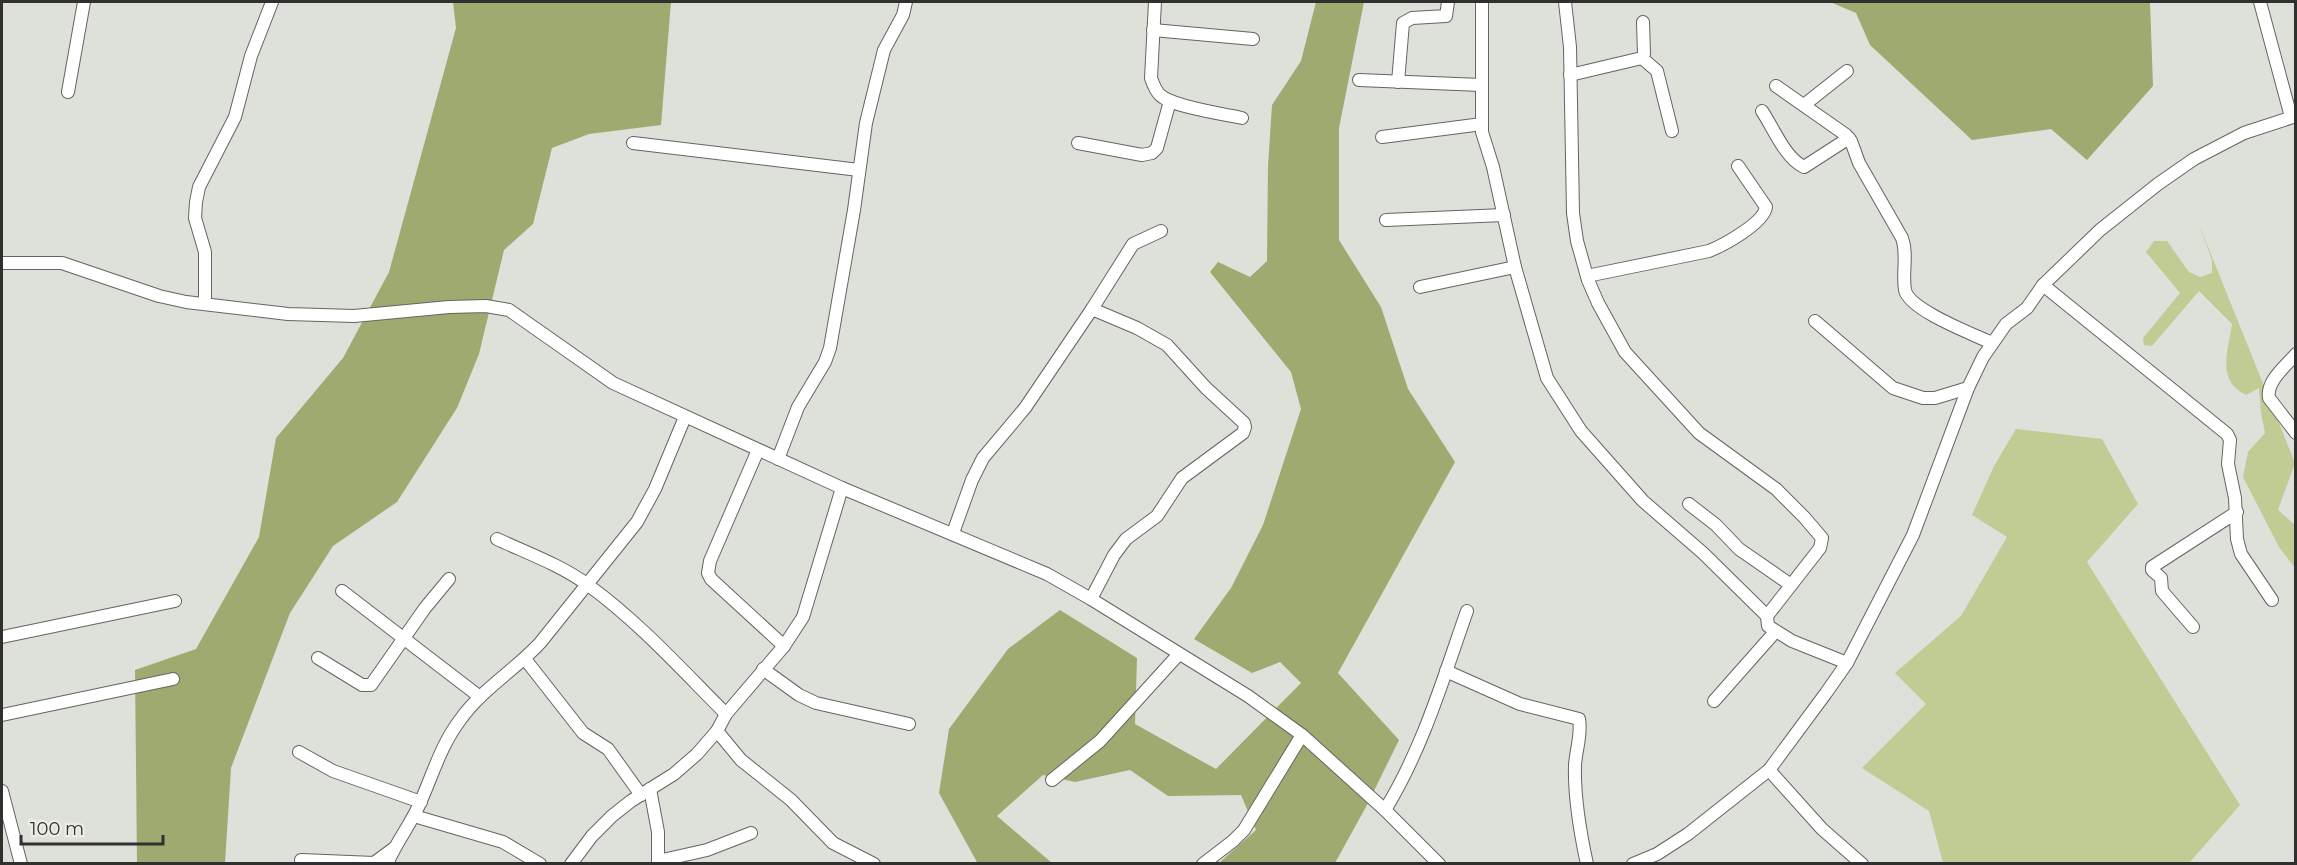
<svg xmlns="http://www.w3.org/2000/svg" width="2297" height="865" font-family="Montserrat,sans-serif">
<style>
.green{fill:#c0cc93}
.forest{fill:#9faa70}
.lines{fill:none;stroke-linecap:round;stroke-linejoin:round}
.minor-casing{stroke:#646560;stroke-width:14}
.minor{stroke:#fff;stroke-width:12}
</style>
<rect width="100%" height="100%" fill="#dee0da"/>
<g class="green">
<path d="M2198 222 2295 463 2278 510 2295 525V568L2279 547 2243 477 2248 452 2265 433 2261 413 2259 388 2246 395C2216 380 2228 352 2232 324L2199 291 2152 346 2144 345 2143 338 2180 293 2146 252 2154 241H2167L2189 272 2200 277 2212 273V260Z"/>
<polygon points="2016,429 2102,439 2138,504 2087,562 2240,805 2189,863 1943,863 1929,811 1862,768 1926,704 1895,673 1961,616 2007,537 1972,515 1994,466"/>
</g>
<g class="forest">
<polygon points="453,2 671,2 661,125 589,134 552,148 533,224 504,250 479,354 457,408 397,502 333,546 290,613 231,768 225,863 137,863 135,670 196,649 259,537 276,438 343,358 389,272 456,28"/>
<polygon points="1316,2 1364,2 1339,128 1339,240 1381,307 1408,389 1455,462 1338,673 1399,740 1367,805 1335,863 1219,863 1256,830 1241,795 1168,796 1130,770 1075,782 1043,775 997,816 1052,863 978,864 939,793 949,729 1008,649 1060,610 1137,658 1135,724 1216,769 1301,683 1280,662 1252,673 1194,639 1231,588 1263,525 1301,409 1291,372 1210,272 1218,262 1250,277 1267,261 1268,166 1272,105 1301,61"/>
<polygon points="1830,2 2150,2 2153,86 2087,160 2051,129 1972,140 1870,45 1856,13"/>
</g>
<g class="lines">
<g class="minor-casing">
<g id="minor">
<path d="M1155 2 1151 78C1153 84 1155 90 1160 95 1173 107 1223 114 1242 118"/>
<polyline points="1482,2 1482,132 1493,167 1515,267 1547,378 1581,431 1643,501 1703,553 1767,616 1768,626 1792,641 1847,663"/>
<polyline points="1565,2 1570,47 1573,213 1577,241 1588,280 1598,303 1625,352 1699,433 1776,489 1804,517 1822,538 1820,548 1767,616"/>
<polyline points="2260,2 2291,117"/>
<polyline points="1153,30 1253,39"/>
<polyline points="1642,58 1657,71 1672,131"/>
<polyline points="1570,75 1642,58 1644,54 1643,22"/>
<polyline points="1359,80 1481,85"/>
<polyline points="1398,82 1403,23 1412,18 1446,16 1448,2"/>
<path d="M1776 86 1846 135 1851 141 1859 163 1902 238C1908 255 1902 272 1905 290 1909 310 1973 334 1992 343"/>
<polyline points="68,92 84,2"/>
<polyline points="1804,105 1847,71"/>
<path d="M1762 111C1774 129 1785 158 1804 167L1849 138"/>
<polyline points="1382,137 1482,124"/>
<polyline points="633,143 859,170"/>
<polyline points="1078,143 1142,155 1152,153 1157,148 1170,101"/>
<polyline points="1386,220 1504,215"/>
<polyline points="2,263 62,263 159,296 186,302 288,314 354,316 449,307 486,306 509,310 613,383 842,488 1047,574 1091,599 1248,696 1302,735 1385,810 1439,864"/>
<path d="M1587 276 1709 251C1724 245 1764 223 1766 207L1738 166"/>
<polyline points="2043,285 2227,434 2230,440 2228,464 2235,498 2237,539 2241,554 2272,600"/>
<polyline points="1420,287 1515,267"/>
<polyline points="205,304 205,252 195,218 196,202 199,187 235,117 251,56 272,2"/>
<polyline points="1815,321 1893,388 1923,398 1935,398 1968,388"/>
<path d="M2296 354C2286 366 2266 381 2269 398L2296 433"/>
<polyline points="758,450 710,561 708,573 711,579 784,646"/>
<polyline points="778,459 798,407 825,362 830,348 854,210 866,123 884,50 903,15 906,2"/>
<polyline points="1689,504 1716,525 1739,549 1791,585"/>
<polyline points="953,533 972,480 983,458 1025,408 1092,309 1133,244 1161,231"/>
<path d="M497 539C527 553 561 565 588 585 639 622 682 670 726 714"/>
<polyline points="342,591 480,697"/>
<polyline points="1091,599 1114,555 1126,539 1157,516 1182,478 1243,433 1245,427 1244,423 1206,388 1167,345 1137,328 1092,309"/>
<polyline points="2193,627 2162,591 2161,578 2152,570 2152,567 2237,512"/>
<polyline points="2,637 175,601"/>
<polyline points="318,658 362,685 371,685 425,608 449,579"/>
<polyline points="525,659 583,733 608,749 641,795"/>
<polyline points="763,669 799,695 816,703 909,724"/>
<path d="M1446 671 1520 704 1579 719C1582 733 1576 750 1575 765 1574 798 1580 832 1587 864"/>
<polyline points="1714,701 1775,632"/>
<polyline points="2,715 173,679"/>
<polyline points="717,731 741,760 791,800 833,843 874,864"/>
<polyline points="299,752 333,771 421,802"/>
<polyline points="1769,770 1822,829 1862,864"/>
<polyline points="1052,780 1100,741 1178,655"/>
<polyline points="650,789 658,832 658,864"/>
<polyline points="2,791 21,864"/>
<path d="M1385 810C1423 748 1443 679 1467 611"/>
<polyline points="414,816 503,842 540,864"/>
<polyline points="301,860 374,863 393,849"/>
<polyline points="658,861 707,850 751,833"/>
<path d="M387 864C396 842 411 824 420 803 433 774 441 745 460 720 482 689 515 670 540 643L637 522 655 489 685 417"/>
<polyline points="571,864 592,836 612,816 631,801 674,774 697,754 717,731 726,714 784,646 803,617 842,488"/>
<polyline points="1203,864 1233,841 1244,830 1302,735"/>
<polyline points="1633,864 1657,854 1688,834 1769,770 1826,693 1847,663 1913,535 1968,388 1983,357 2006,324 2027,308 2043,285 2100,230 2158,184 2194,159 2244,133 2296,116"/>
</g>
</g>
<use href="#minor" class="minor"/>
</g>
<rect width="2297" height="865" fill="none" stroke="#30312f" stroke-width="6"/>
<path d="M21 835v9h142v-9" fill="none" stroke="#30312f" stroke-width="3"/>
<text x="30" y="835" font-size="18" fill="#30312f" stroke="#ecede7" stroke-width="4.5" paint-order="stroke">100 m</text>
</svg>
